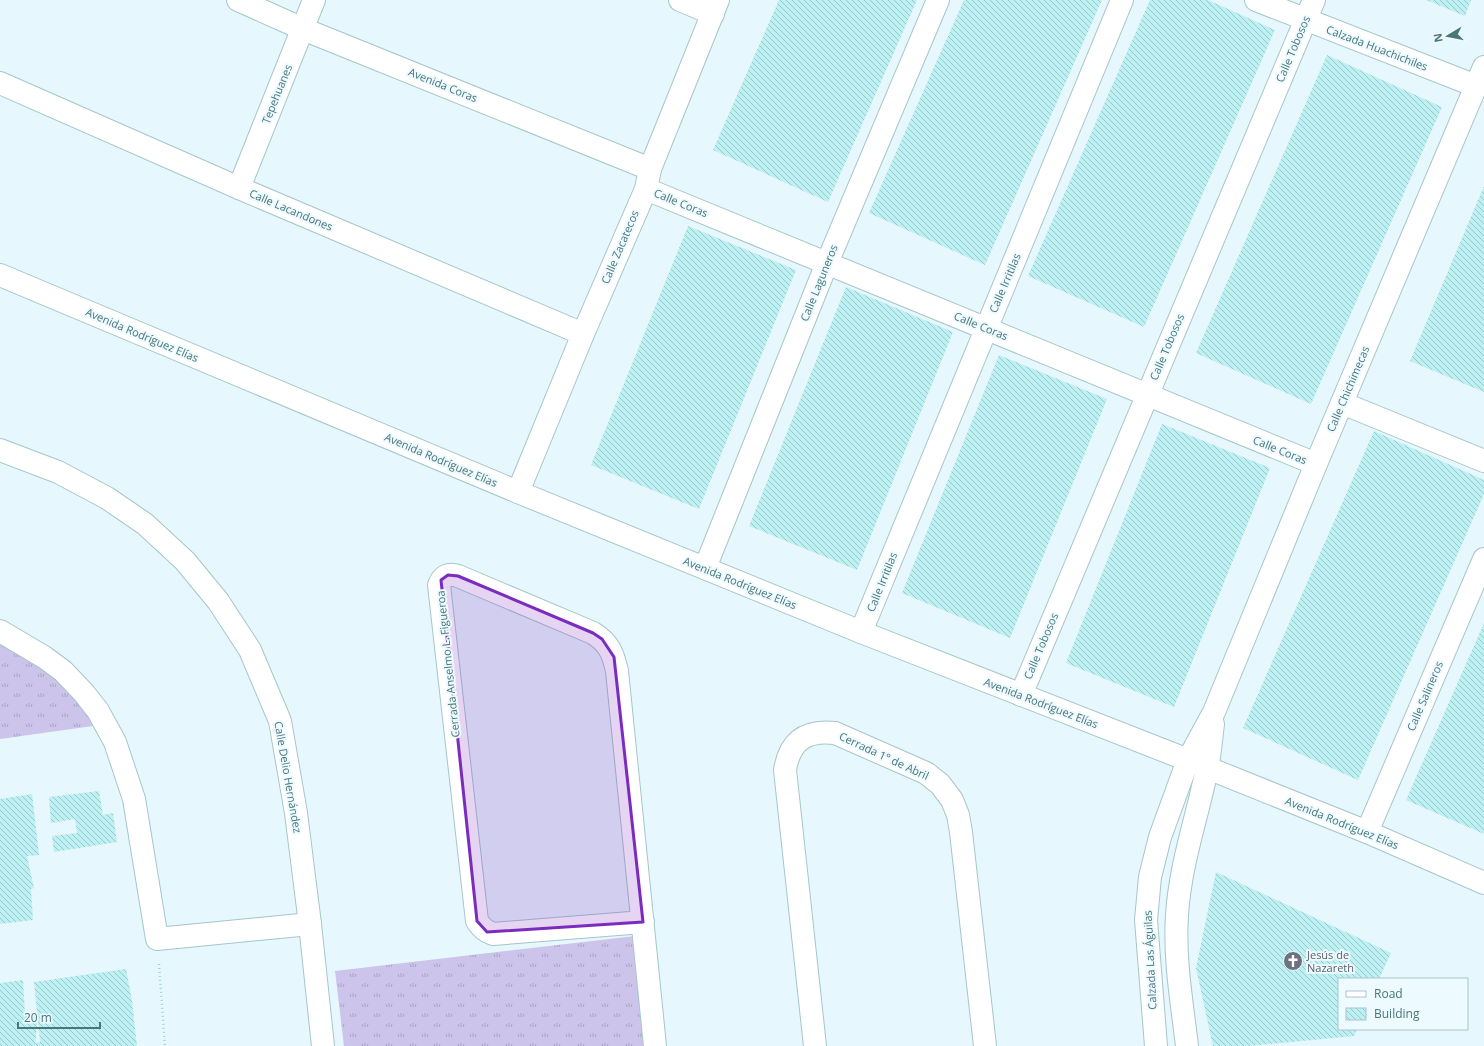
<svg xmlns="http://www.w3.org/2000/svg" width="1484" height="1046" font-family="'Open Sans',sans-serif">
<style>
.grass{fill:url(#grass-tufts)}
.building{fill:url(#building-back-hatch)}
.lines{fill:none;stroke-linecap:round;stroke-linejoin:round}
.minor-casing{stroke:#a6c6ca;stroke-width:24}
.tertiary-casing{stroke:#a6c6ca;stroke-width:24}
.path{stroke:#a0d6d8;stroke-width:2.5;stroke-dasharray:1 3;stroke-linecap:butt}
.minor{stroke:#fff;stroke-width:22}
.tertiary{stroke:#fff;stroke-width:22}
.marked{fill:#7b2cbf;fill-opacity:0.2;stroke:#7b2cbf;stroke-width:3;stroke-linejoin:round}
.labels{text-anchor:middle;stroke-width:4;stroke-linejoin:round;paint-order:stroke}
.street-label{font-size:11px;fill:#4a7677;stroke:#edfaff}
.worship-label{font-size:11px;fill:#5b616d;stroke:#edfaff;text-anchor:start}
</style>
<defs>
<pattern id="grass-tufts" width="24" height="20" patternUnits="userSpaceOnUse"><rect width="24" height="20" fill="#cdc4eb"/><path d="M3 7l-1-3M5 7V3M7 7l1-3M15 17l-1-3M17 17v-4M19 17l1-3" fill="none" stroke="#a8a4c3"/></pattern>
<pattern id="building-back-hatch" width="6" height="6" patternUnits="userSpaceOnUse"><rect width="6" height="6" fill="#bdf0f3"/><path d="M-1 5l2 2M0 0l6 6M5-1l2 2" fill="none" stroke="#9cc7ca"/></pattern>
</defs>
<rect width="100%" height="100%" fill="#e6f7fd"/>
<g class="grass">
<polygon points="0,633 79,693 93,726 0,739"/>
<polygon points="635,936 648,1046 344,1046 335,971"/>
</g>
<g class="building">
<polygon points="779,0 917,0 828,202 713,150"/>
<polygon points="964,0 1102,0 985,265 869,213"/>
<polygon points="1150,0 1208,0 1275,30 1144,327 1028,276"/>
<polygon points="1426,0 1471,0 1465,16"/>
<polygon points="1327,55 1442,107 1311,404 1196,353"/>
<polygon points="1484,186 1484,392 1410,361"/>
<polygon points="688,226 796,270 699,509 591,465"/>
<polygon points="846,287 953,332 857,570 749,526"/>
<polygon points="999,355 1107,399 1010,638 902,593"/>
<polygon points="1162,424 1270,468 1174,707 1066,663"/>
<polygon points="1374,431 1484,480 1484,494 1358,780 1243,728"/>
<polygon points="1484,623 1484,834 1406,800"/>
<polygon points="99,791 103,815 113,813 117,842 54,852 52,836 77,833 75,819 51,823 49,797"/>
<polygon points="32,794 39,855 27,856 34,888 31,889 33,920 0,924 0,799"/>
<polygon points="1216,872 1391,953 1379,979 1339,979 1339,1029 1357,1029 1354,1036 1248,1046 1213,1046 1196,968"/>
<polygon points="126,969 132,1001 137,1046 36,1046 35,1043 40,1042 34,982"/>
<polygon points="23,980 25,1015 38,1014 35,1046 0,1046 0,983"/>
</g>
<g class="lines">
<g class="minor-casing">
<g id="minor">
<polyline points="238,0 303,29 650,169"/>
<polyline points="680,0 713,14"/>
<polyline points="1256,0 1476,86"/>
<polyline points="0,83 239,188 583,334"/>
<polyline points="239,188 314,0"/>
<polyline points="646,189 1316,464"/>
<polyline points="0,275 518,492 861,632 1188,760 1367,832 1484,883"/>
<polyline points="1342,403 1484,461"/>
<polyline points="0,450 58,472 107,498 145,524 185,561 218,601 250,650 280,721 296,813 310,924 323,1046"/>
<polyline points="518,492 583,334 646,189 650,169 718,0"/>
<polyline points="705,568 827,263 938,0"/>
<polyline points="0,631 44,657 63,671 84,693 98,711 115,742 134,799 157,939 310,924"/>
<polyline points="861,632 1122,0"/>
<polyline points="1021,695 1314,0"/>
<polyline points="1367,832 1484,559"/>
<path d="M643 922 493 934C485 931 482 928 477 921L439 585C443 575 449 573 458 576L593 633C609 643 613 653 617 671L655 1046"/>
<path d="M815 1046 785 770C790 740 806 730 835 733L926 773 940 784 952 800 958 815 961 832 985 1046"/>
</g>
</g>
<g class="tertiary-casing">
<g id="tertiary">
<polyline points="1156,1046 1146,920 1150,877 1160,837 1188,760 1214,712 1316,464 1484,67"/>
<path d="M1187 1046C1182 1003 1174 959 1177 915 1180 865 1197 818 1207 769 1210 754 1211 739 1213 724"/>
</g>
</g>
<polyline class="path" points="159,964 165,1046"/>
<use href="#minor" class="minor"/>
<use href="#tertiary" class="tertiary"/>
</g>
<path class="marked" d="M448 575 458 576 593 633 602 639 614 657 643 922 487 932 477 921 441 580Z"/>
<defs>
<g id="church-disc" transform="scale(1)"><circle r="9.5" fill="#6b7280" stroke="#edfaff"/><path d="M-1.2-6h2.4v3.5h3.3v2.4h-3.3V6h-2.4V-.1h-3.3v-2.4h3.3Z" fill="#fff"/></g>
</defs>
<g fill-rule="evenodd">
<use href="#church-disc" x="1293" y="961"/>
</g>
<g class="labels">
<g class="street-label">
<text transform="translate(1377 48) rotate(21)" y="4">Calzada Huachichiles</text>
<text transform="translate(1293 49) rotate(-67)" y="4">Calle Tobosos</text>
<text transform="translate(443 85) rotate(22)" y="4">Avenida Coras</text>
<text transform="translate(277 94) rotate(-68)" y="4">Tepehuanes</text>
<text transform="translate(681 203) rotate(22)" y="4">Calle Coras</text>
<text transform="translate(291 210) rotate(23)" y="4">Calle Lacandones</text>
<text transform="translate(620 247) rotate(-67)" y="4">Calle Zacatecos</text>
<text transform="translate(819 283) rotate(-68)" y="4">Calle Laguneros</text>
<text transform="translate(1005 283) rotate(-67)" y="4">Calle Irritilas</text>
<text transform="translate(981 326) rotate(22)" y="4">Calle Coras</text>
<text transform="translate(142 335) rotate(23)" y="4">Avenida Rodríguez Elías</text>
<text transform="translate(1167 347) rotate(-67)" y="4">Calle Tobosos</text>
<text transform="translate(1348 389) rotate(-67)" y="4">Calle Chichimecas</text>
<text transform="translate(1280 450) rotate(22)" y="4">Calle Coras</text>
<text transform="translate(441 460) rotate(23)" y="4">Avenida Rodríguez Elías</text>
<text transform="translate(882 582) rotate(-68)" y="4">Calle Irritilas</text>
<text transform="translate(740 583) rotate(22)" y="4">Avenida Rodríguez Elías</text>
<text transform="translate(1041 646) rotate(-67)" y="4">Calle Tobosos</text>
<text transform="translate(448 664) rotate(-96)" y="4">Cerrada Anselmo L. Figueroa</text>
<text transform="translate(1425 696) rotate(-67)" y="4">Calle Salineros</text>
<text transform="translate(1041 703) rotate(21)" y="4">Avenida Rodríguez Elías</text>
<text transform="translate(884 756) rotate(25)" y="4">Cerrada 1° de Abril</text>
<text transform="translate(288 777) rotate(80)" y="4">Calle Delio Hernández</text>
<text transform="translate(1342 823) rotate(22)" y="4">Avenida Rodríguez Elías</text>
<text transform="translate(1150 960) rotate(-93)" y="4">Calzada Las Águilas</text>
</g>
<g class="worship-label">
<text x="1307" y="959">Jesús de<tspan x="1307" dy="13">Nazareth</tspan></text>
</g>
</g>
<rect x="1338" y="978" width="130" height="52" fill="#edfaff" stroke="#acc5c9"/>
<rect x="1346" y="991" width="20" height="6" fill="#ffffff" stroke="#acc5c9"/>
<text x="1374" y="998" font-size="12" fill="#4a7677">Road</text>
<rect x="1346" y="1008" width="20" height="12" fill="url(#building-back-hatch)" stroke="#acc5c9"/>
<text x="1374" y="1018" font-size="12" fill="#4a7677">Building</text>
<g transform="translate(1448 36) rotate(260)" stroke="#edfaff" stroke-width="3" paint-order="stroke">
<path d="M0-3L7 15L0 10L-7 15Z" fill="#4a7677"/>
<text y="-6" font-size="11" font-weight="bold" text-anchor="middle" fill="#4a7677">N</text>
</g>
<path d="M18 1022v6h82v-6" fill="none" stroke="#4a7677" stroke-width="2"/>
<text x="24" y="1022" font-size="12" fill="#4a7677" stroke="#edfaff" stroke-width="3" paint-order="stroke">20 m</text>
</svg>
